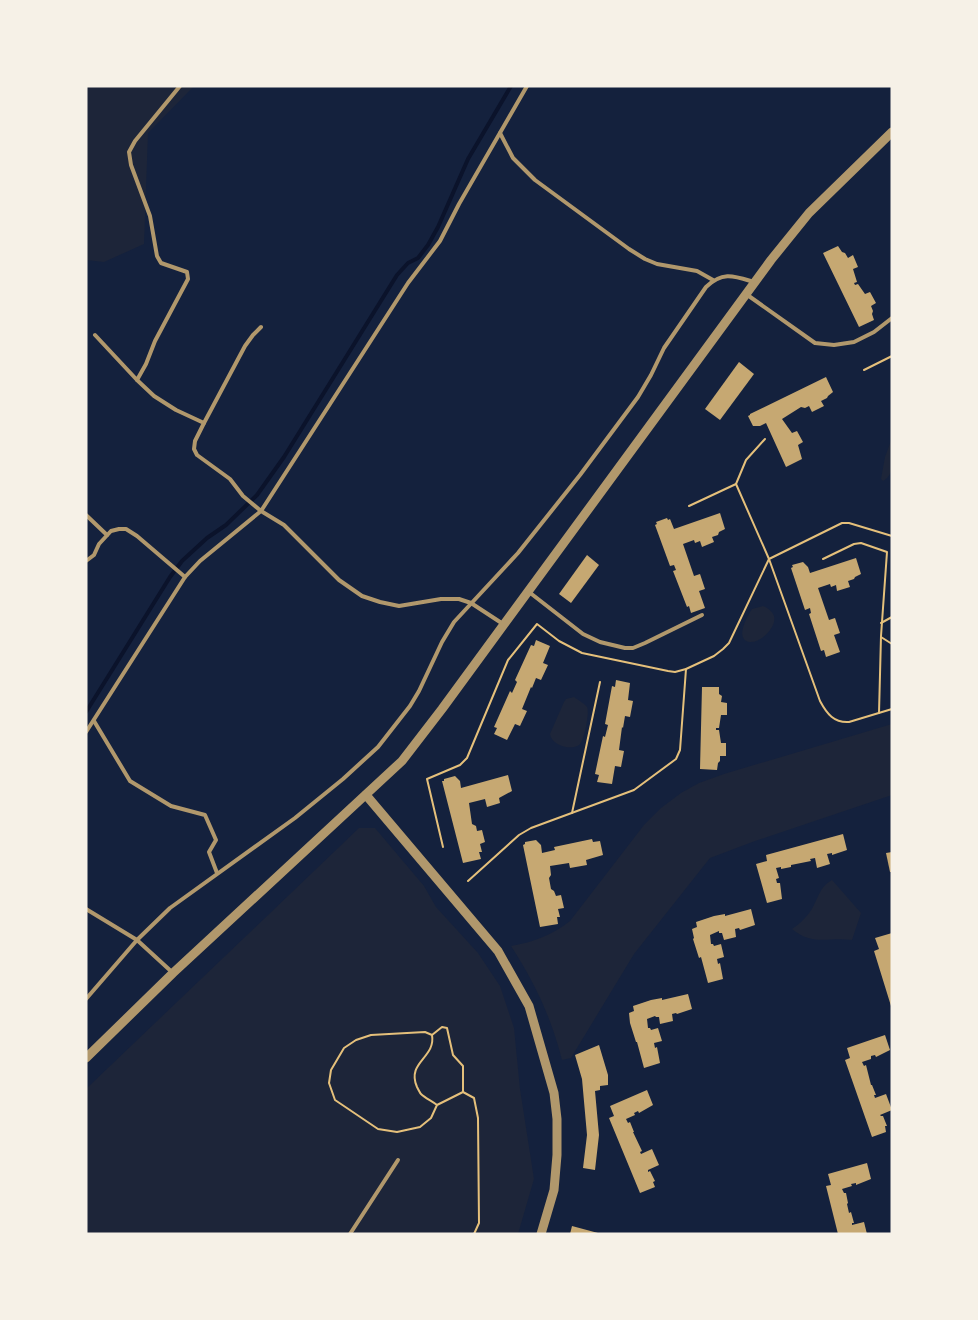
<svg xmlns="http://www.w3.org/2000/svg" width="978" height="1320" font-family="Signika,sans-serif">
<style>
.green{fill:#1d2539}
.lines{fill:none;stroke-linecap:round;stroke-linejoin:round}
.stream{stroke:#0b132b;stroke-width:4}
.building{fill:#c6a872}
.path{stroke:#e5c07b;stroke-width:2}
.service{stroke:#b1986c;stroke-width:4}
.tertiary{stroke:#b1986c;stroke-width:9}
</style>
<rect width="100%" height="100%" fill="#14213d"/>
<g class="green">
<polygon points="86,86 194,86 148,133 144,244 104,262 86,260"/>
<path d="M892 438C892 451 897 474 883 481L881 479 885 457Z"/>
<path d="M763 606C768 608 772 611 774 616 777 627 761 643 750 642 734 640 747 616 752 609Z"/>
<path d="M574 697C578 700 584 703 587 707 590 712 584 742 579 745 571 751 551 745 550 734L564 702 566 699Z"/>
<path d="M892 724V795L755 841 710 858 634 954 571 1058 562 1060C551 1017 535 983 511 946 534 942 552 935 570 921L644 825 661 808 681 793 699 783 724 774Z"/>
<polygon points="359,828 375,828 424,886 436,907 478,953 500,986 514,1028 520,1089 534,1179 518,1234 86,1234 86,1089"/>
<path d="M832 880 861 913 852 940C828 937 812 946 792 929 801 923 809 915 814 905 819 895 821 886 832 880Z"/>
</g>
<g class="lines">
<polyline class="stream" points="86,712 170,577 182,561 207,538 226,525 257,495 284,457 397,275 408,263 418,258 428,245 438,227 468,159 511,86"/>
</g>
<g class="building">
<polygon points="838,246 842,252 845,253 848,258 853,255 858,267 853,269 857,282 854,283 855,285 858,284 865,294 870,292 876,303 871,306 873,311 872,314 874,320 859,327 823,253"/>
<polygon points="739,362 754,374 720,420 705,409"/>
<polygon points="826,377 833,392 828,396 827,398 821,401 824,406 812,412 809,406 805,408 801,407 782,419 792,433 797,431 803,442 798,445 802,459 786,467 766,423 760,426 753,426 748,416 750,415 750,414"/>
<polygon points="720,513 725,529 719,532 718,535 712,537 714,542 702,547 700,541 695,543 694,540 683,544 694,576 700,574 705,589 699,591 705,608 691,613 689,606 687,607 673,571 676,570 674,565 670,566 655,525 657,524 656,522 667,518 668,520 670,519 674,529"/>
<polygon points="587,555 599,565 571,603 559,594"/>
<polygon points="856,558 861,574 855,577 854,579 848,581 850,587 837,591 836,585 831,587 830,584 818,588 829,620 835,618 840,633 834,635 840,652 826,657 824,650 821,651 809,614 811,613 810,608 805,610 791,568 793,567 792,565 803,562 808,567 810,573"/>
<polygon points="536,640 550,646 543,663 548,665 541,680 536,678 532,688 531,687 522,709 527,711 520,726 515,724 507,740 494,734 497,728 494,727 510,691 512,693 517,682 515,680 531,645 534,646"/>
<polygon points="616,680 630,683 628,700 633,701 630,717 625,716 623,728 622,727 619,750 624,751 621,767 615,766 612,784 597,782 599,775 595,774 603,736 605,737 608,725 605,724 612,686 615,687"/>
<polygon points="702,687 719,687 719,694 722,696 721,702 727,703 727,715 721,715 719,728 716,728 716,730 719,730 721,743 726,743 726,756 720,756 720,761 718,763 717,770 700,769"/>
<polygon points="508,775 512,791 499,798 500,803 487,807 485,799 469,803 472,824 476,826 477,831 482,830 485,842 480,844 482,852 479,852 481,859 463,863 442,781 444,781 444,779 455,776 460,781 461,788"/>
<polygon points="843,834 847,850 832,855 832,853 827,854 830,864 817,868 815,858 810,859 811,861 791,865 791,867 781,869 781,867 776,868 779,878 776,879 777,883 780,883 782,899 767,903 756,864 767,861 766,855"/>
<polygon points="592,839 593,842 600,841 603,855 586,860 587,865 570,868 569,863 550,866 551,875 549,878 551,889 554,891 556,896 561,895 564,908 558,909 560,917 557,917 558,924 540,927 523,845 525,844 525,842 536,840 541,845 542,853 555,850 554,847"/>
<polygon points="892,852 892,872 890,872 886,853"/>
<polygon points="751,909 755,925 740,930 739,928 735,929 736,937 724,940 722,933 719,933 719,931 710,935 711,944 713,944 714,946 721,944 724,957 717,959 718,964 720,963 723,979 708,983 701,957 699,958 693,939 694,938 692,929 697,927 696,922 714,916 725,914 725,916"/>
<polygon points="892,933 891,952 891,1006 874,951 879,949 875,938"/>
<polygon points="688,994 692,1009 677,1014 676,1013 672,1014 673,1021 660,1024 659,1017 656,1017 655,1016 647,1019 648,1028 650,1028 651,1030 658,1028 662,1041 654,1043 655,1048 657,1047 660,1063 644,1068 637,1042 636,1042 630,1023 629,1013 634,1011 633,1006 651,1000 662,998 662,1000"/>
<polygon points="885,1035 890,1050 876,1057 875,1055 871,1056 871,1059 862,1062 864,1066 866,1065 871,1085 872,1085 876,1095 874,1095 875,1098 886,1094 892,1110 880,1115 881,1116 883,1116 887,1126 885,1126 886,1132 872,1137 845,1060 850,1058 847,1048"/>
<polygon points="599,1045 608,1075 608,1085 600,1086 600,1090 595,1091 599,1135 595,1170 583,1168 587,1135 582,1079 575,1055"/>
<polygon points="647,1090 653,1105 639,1113 638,1111 634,1113 635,1115 626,1119 628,1123 630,1122 634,1132 633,1132 642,1151 640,1152 641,1154 652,1149 659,1165 648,1170 648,1172 650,1171 655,1181 653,1182 655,1187 640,1193 609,1118 614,1116 610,1106"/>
<polygon points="867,1163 871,1179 856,1185 856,1183 851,1184 852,1186 842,1189 844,1193 846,1193 848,1203 847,1204 849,1213 851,1212 854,1223 852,1223 852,1225 864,1222 867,1234 838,1234 826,1186 831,1185 828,1174"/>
<polygon points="572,1226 598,1233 598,1234 570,1234"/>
</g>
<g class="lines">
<g class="path">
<polyline points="864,370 892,356"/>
<path d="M765 439 746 460 736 484 769 559 820 701C827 714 834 723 849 722L892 709"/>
<polyline points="689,506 736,484"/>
<polyline points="823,559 854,544 861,543 887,552 881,636 879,713"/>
<polyline points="881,623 892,617"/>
<polyline points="881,637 892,644"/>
<polyline points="572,813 600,682"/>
<polyline points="443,847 427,779 460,765 467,758 508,660 537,624 559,641 582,653 668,671 675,672 686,669 714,656 723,649 729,643 769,559 842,523 849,523 892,536"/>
<polyline points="468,881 519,835 531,828 634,790 676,759 680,750 686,669"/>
<polyline points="432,1035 442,1027 447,1028 453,1055 463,1066 463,1092"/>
<path d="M437 1105C432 1101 425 1098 421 1094 420 1093 418 1089 417 1087 406 1062 436 1058 432 1035L425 1032 371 1035 356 1040 344 1048 331 1070 329 1083 335 1100 378 1129 397 1132 420 1127 431 1118 437 1105 463 1092 474 1098 478 1118 479 1223 474 1234"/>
</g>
<g class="service">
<polyline points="500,133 513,158 535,180 629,249 645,259 657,264 697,271 713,280"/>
<polyline points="746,294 815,343 834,345 854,342 874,332 892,318"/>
<polyline points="95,335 137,380 146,364 155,341 188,279 187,272 161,263 157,256 150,216 131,165 129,152 135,141 180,86"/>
<polyline points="137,380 154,396 176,410 204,423 195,441 194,449 197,455 230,479 243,496 261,511 408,283 440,241 459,204 527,86"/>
<polyline points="204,423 245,346 253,335 261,327"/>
<polyline points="86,515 107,535"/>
<polyline points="86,561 94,555 99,544 111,531 119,529 126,529 137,536 185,577"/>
<polyline points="529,592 583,634 600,642 625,648 633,648 645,643 702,615"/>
<polyline points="94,721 130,781 171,806 205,815 216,840 209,852 217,873"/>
<polyline points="86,732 185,577 200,561 261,511 284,525 339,580 362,596 380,602 399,606 441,599 459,599 471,603 500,622"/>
<polyline points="86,909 137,940 173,973"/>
<path d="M86 999 137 940 170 908 295 818 343 779 378 747 410 706 419 691 442 642 454 622 518 553 580 475 638 397 651 375 664 348 706 287C723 271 734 276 754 282"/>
<polyline points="350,1234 398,1160"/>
</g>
<g class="tertiary">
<polyline points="366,795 498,951 529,1006 554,1093 557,1119 557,1155 554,1190 541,1234"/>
<polyline points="86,1058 173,973 402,761 442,709 771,260 809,213 892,132"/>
</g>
</g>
<rect width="978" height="1320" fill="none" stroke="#f6f1e7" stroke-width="175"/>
</svg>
